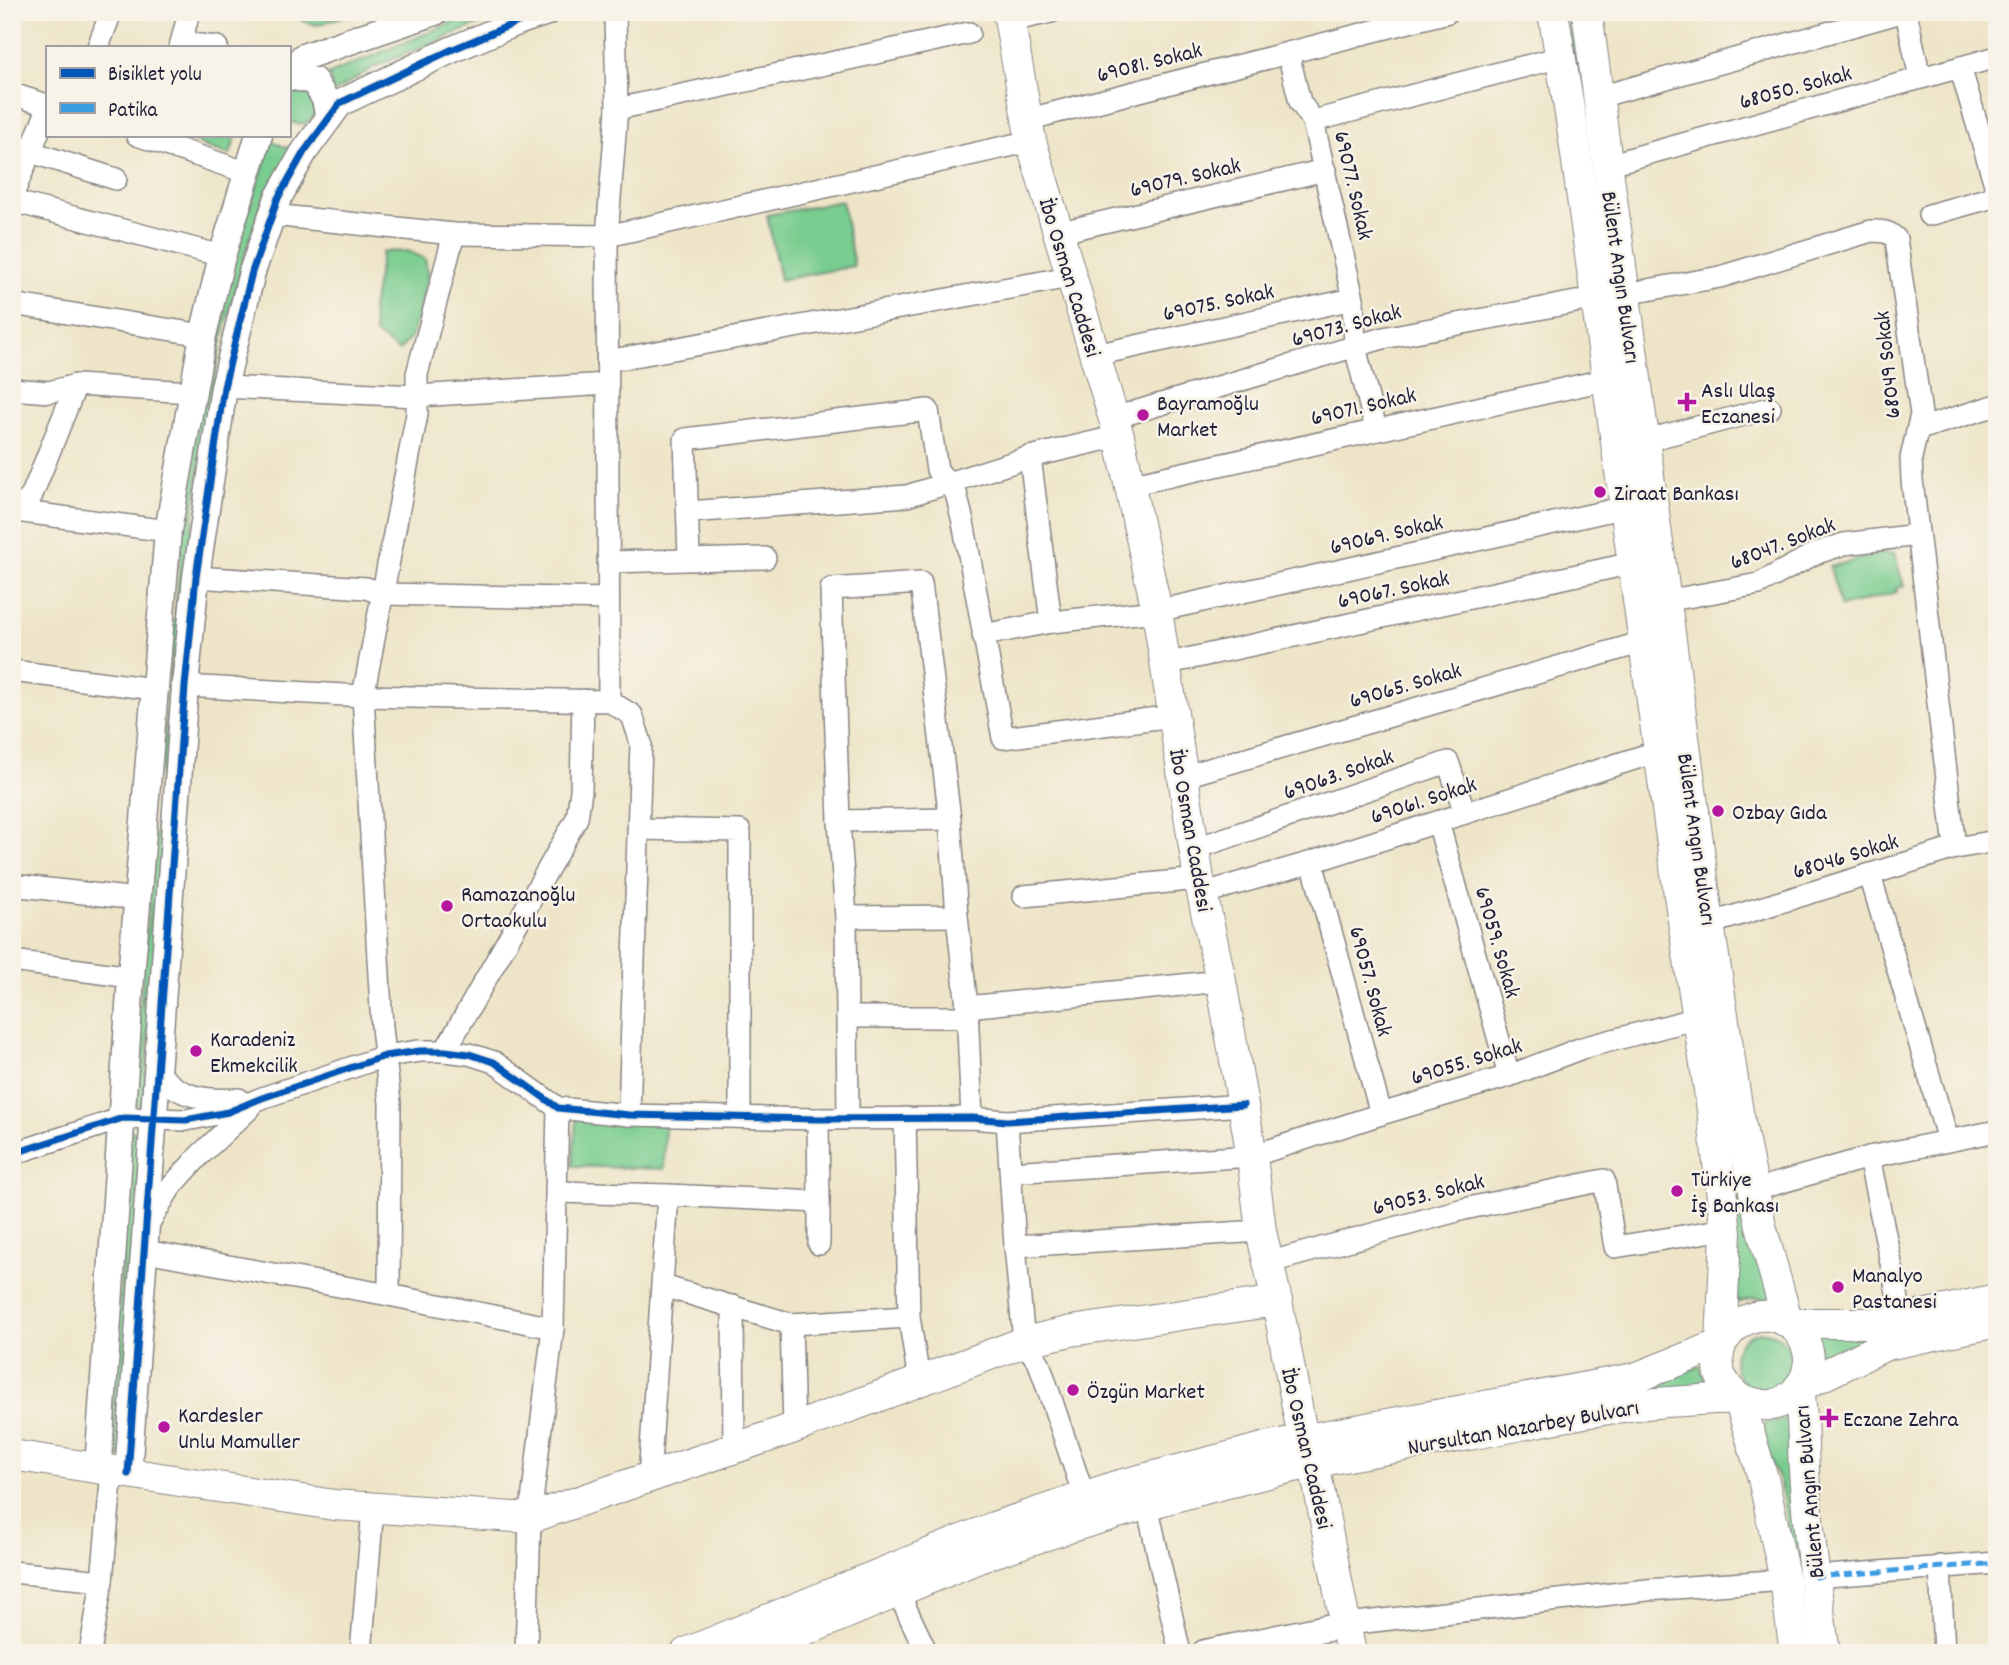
<svg xmlns="http://www.w3.org/2000/svg" width="2009" height="1665" font-family="Dekko,sans-serif">
<style>
.green{fill:#7acd90;stroke:#4e7866;stroke-width:2}
.lines{fill:none;stroke-linecap:round;stroke-linejoin:round}
.minor-casing{stroke:#888482;stroke-width:24}
.tertiary-casing{stroke:#888482;stroke-width:29}
.secondary-casing{stroke:#888482;stroke-width:32}
.minor{stroke:#fff;stroke-width:21}
.tertiary{stroke:#fff;stroke-width:26}
.secondary{stroke:#fff;stroke-width:30}
.quiet{stroke:#3c9ce2;stroke-width:5;stroke-dasharray:10 5;stroke-linecap:butt}
.cycleway-casing{stroke:#f7f3e8;stroke-width:11}
.cycleway{stroke:#0057b8;stroke-width:7}
.poi-dot{fill:#b5179e;stroke:#f7f3e8;stroke-width:2.5}
.labels{text-anchor:middle;stroke-width:5;stroke-linejoin:round;paint-order:stroke}
.street-label{font-size:23px;fill:#22223b;stroke:#f7f3e8}
.poi-label{font-size:23px;fill:#22223b;stroke:#f7f3e8;text-anchor:start}
</style>
<rect width="100%" height="100%" fill="#f7f3e8"/>
<filter id="ink" filterUnits="userSpaceOnUse"><feTurbulence type="fractalNoise" baseFrequency=".0143" numOctaves="2"/><feDisplacementMap in="SourceGraphic" scale="14" xChannelSelector="R" yChannelSelector="G"/><feConvolveMatrix kernelMatrix="1 2 1 2 8 2 1 2 1" color-interpolation-filters="sRGB"/></filter>
<filter id="wash" filterUnits="userSpaceOnUse"><feTurbulence type="fractalNoise" baseFrequency=".00686" numOctaves="4" result="noise"/><feDisplacementMap in="SourceGraphic" scale="28" xChannelSelector="R" yChannelSelector="G"/><feGaussianBlur stdDeviation="1.57" result="paint"/><feColorMatrix in="noise" values="0 0 0 0 0 0 0 0 0 0 0 0 0 0 0 0 0 1.4 0 .05"/><feComposite in="paint" operator="in"/></filter>
<g filter="url(#wash)">
<rect width="100%" height="100%" fill="#eee5c8"/>
<g class="green">
<polygon points="357,12 317,25 302,21 299,13"/>
<polygon points="477,12 508,12 374,67 333,93 329,74"/>
<polygon points="1566,12 1574,12 1771,1300 1755,1298 1737,1303"/>
<path d="M293 90 310 92 315 113C309 124 300 127 289 121V92Z"/>
<polygon points="183,135 236,135 230,155 204,146"/>
<polygon points="272,141 282,146 298,150 265,194 244,257 221,344 201,450 182,626 143,1105 131,1105 190,449 234,255"/>
<polygon points="842,201 854,266 780,280 767,215"/>
<polygon points="408,251 425,259 428,277 412,336 399,351 375,334 372,309 382,252"/>
<polygon points="1886,552 1887,555 1894,553 1904,586 1896,588 1897,592 1841,607 1830,567"/>
<polygon points="577,1113 665,1120 664,1169 572,1166"/>
<polygon points="131,1131 142,1132 121,1457 108,1456"/>
<polygon points="1811,1331 1882,1333 1821,1356"/>
<circle cx="1763" cy="1361" r="29"/>
<polygon points="1700,1366 1708,1389 1636,1389"/>
<polygon points="1791,1417 1814,1653 1809,1653 1794,1554 1780,1484 1758,1426"/>
</g>
</g>
<g filter="url(#ink)">
<g class="lines">
<g class="minor-casing">
<g id="minor">
<polyline points="1906,12 1920,78"/>
<polyline points="1010,21 1051,12"/>
<polyline points="181,43 217,47"/>
<polyline points="98,47 111,12"/>
<polyline points="180,47 189,12"/>
<polyline points="1288,53 1300,102 1313,121"/>
<polyline points="1960,67 1997,191"/>
<polyline points="12,94 47,105"/>
<polyline points="1599,97 1902,12"/>
<polyline points="617,109 969,33"/>
<polyline points="1026,120 1448,12"/>
<polyline points="137,135 248,173"/>
<polyline points="31,152 116,179"/>
<polyline points="1607,165 1997,57"/>
<polyline points="12,197 47,111"/>
<polyline points="12,201 222,256"/>
<polyline points="272,215 454,234 607,236 1031,141"/>
<polyline points="1929,215 1997,196"/>
<polyline points="1057,233 1325,170"/>
<polyline points="454,234 417,374 417,414 363,696 382,1027 390,1103 389,1295 553,1328"/>
<path d="M1625 294 1720 277 1871 231C1882 231 1889 231 1896 239L1921 414 1911 458 1912 480 1955 848"/>
<polyline points="12,304 203,335"/>
<polyline points="1095,355 1353,299"/>
<polyline points="607,361 1070,277"/>
<polyline points="224,387 417,396 607,384"/>
<polyline points="12,389 49,392 76,385 191,392"/>
<polyline points="1114,418 1383,338 1597,298"/>
<polyline points="1376,429 1355,347 1353,299 1313,121 1561,57"/>
<polyline points="1919,429 1997,405"/>
<polyline points="1644,441 1770,408"/>
<polyline points="1030,457 1051,622"/>
<polyline points="1129,485 1609,379"/>
<polyline points="12,511 16,511 31,497 76,385"/>
<polyline points="16,511 168,531"/>
<polyline points="688,512 907,496 1030,457 1119,436"/>
<polyline points="689,559 685,439 928,410 937,470 956,493 963,522 1003,738 1173,716"/>
<polyline points="608,562 765,558"/>
<polyline points="196,577 366,588 384,594 608,599"/>
<polyline points="1665,601 1759,584 1814,554 1844,544 1918,535"/>
<polyline points="983,635 1051,622 1157,611 1626,507"/>
<polyline points="1164,664 1633,563"/>
<polyline points="12,671 154,689"/>
<polyline points="185,686 363,696 609,701 632,715 641,743 629,1115"/>
<polyline points="609,701 607,236 617,109 615,12"/>
<polyline points="1182,777 1643,642"/>
<polyline points="839,821 950,819"/>
<polyline points="1438,822 1509,1076"/>
<polyline points="639,829 740,831 740,1117"/>
<polyline points="1194,849 1448,762 1465,813"/>
<polyline points="1312,862 1381,1114"/>
<polyline points="1870,875 1948,1140"/>
<polyline points="12,885 137,899"/>
<polyline points="1201,894 1312,862 1659,751"/>
<polyline points="1024,896 1199,879"/>
<polyline points="846,917 957,916"/>
<polyline points="1709,924 1955,848 1997,841"/>
<polyline points="12,961 131,977"/>
<polyline points="967,1007 1221,981"/>
<polyline points="847,1017 968,1017"/>
<polyline points="445,1051 577,818 581,791 583,700"/>
<path d="M157 1070C176 1098 207 1101 239 1099"/>
<polyline points="848,1117 846,917 839,821 831,589 921,583 950,819 957,916 967,1007 972,1118"/>
<polyline points="905,1118 909,1317 919,1380"/>
<polyline points="1007,1121 1015,1246 1024,1342 1039,1363 1084,1496"/>
<polyline points="12,1154 123,1118 186,1120 228,1112 262,1098 385,1056 420,1051 445,1051 469,1054 494,1062 558,1108 629,1115 818,1119 972,1118 1007,1121 1243,1105"/>
<polyline points="1869,1157 1897,1292 1900,1320"/>
<polyline points="1011,1172 1252,1156 1381,1114 1509,1076 1582,1048 1698,1018"/>
<polyline points="1754,1190 1869,1157 1997,1131"/>
<polyline points="557,1192 668,1195 649,1479"/>
<polyline points="668,1195 819,1202 818,1119"/>
<polyline points="146,1228 170,1188 200,1155 250,1108"/>
<polyline points="819,1244 819,1202"/>
<polyline points="1015,1246 1261,1231"/>
<polyline points="145,1251 389,1295"/>
<polyline points="1267,1263 1464,1209 1604,1180 1615,1247 1726,1229"/>
<polyline points="663,1286 791,1324 909,1317"/>
<polyline points="733,1306 734,1450"/>
<polyline points="791,1324 794,1428"/>
<polyline points="1147,1505 1180,1653"/>
<polyline points="1940,1566 1944,1653"/>
<polyline points="12,1572 102,1581"/>
<polyline points="1814,1577 1997,1563"/>
<polyline points="898,1592 927,1653"/>
<polyline points="1347,1624 1647,1590 1785,1580"/>
<polyline points="90,1653 102,1581 112,1471"/>
<polyline points="361,1653 373,1508"/>
<polyline points="526,1653 530,1518 553,1328 558,1108"/>
</g>
</g>
<g class="tertiary-casing">
<g id="tertiary">
<polyline points="289,73 303,57 435,12"/>
<polyline points="289,76 314,81 325,99 329,118"/>
<polyline points="98,1468 131,977 168,531 203,335 222,256 259,135"/>
<polyline points="128,1474 185,686 196,577 224,387 252,272 278,198 304,152 340,103 451,50 520,21 547,12"/>
<polyline points="1205,1653 1347,1624"/>
</g>
</g>
<g class="secondary-casing">
<g id="secondary">
<polyline points="1008,12 1031,141 1119,436 1157,611 1199,879 1221,981 1252,1156 1261,1231 1277,1301 1308,1465 1316,1475 1319,1489 1351,1653"/>
<polyline points="1553,12 1572,126 1679,895 1712,1110 1726,1233 1721,1344 1718,1359 1720,1375 1728,1388 1739,1399 1763,1478 1785,1580 1795,1653"/>
<polyline points="1587,12 1709,924 1738,1112 1761,1226 1788,1323"/>
<polyline points="1788,1323 1886,1323 1997,1299"/>
<path d="M1799 1387C1804 1420 1802 1452 1805 1485 1809 1541 1817 1597 1825 1653"/>
<polyline points="1799,1387 1886,1345 1997,1322"/>
<polyline points="12,1455 334,1505 530,1518 794,1428 1024,1342 1071,1331 1277,1301"/>
<polyline points="686,1653 994,1527 1116,1486 1275,1445 1635,1378 1721,1344"/>
<path d="M753 1653C810 1629 868 1604 926 1580 951 1570 976 1558 1001 1550 1086 1521 1173 1496 1260 1475 1329 1458 1399 1447 1469 1435 1540 1422 1613 1404 1685 1401 1702 1400 1719 1398 1735 1399 1748 1399 1758 1407 1772 1405 1782 1403 1791 1397 1798 1389 1837 1340 1762 1279 1721 1344"/>
</g>
</g>
<use href="#minor" class="minor"/>
<use href="#tertiary" class="tertiary"/>
<use href="#secondary" class="secondary"/>
<polyline class="quiet" points="1814,1577 1997,1563"/>
<g class="cycleway-casing">
<g id="cycleway">
<polyline points="12,1154 123,1118 186,1120 228,1112 262,1098 385,1056 420,1051 445,1051 469,1054 494,1062 558,1108 629,1115 818,1119 972,1118 1007,1121 1243,1105"/>
<polyline points="128,1474 185,686 196,577 224,387 252,272 278,198 304,152 340,103 451,50 520,21 547,12"/>
</g>
</g>
<use href="#cycleway" class="cycleway"/>
</g>
</g>
<g class="poi-dot">
<path d="M1683.5 391.5h7v7h7v7h-7v7h-7v-7h-7v-7h7z"/>
<circle cx="1143" cy="415" r="7"/>
<circle cx="1600" cy="492" r="7"/>
<circle cx="1718" cy="811" r="7"/>
<circle cx="447" cy="906" r="7"/>
<circle cx="196" cy="1051" r="7"/>
<circle cx="1677" cy="1191" r="7"/>
<circle cx="1838" cy="1287" r="7"/>
<circle cx="1073" cy="1390" r="7"/>
<path d="M1825.5 1407.5h7v7h7v7h-7v7h-7v-7h-7v-7h7z"/>
<circle cx="164" cy="1427" r="7"/>
</g>
<g class="labels">
<g class="street-label">
<text transform="translate(1149 61) rotate(-14)" y="8">69081. Sokak</text>
<text transform="translate(1795 86) rotate(-15)" y="8">68050. Sokak</text>
<text transform="translate(1185 176) rotate(-13)" y="8">69079. Sokak</text>
<text transform="translate(1355 185) rotate(77)" y="8">69077. Sokak</text>
<text transform="translate(1071 277) rotate(73)" y="8">İbo Osman Caddesi</text>
<text transform="translate(1622 277) rotate(82)" y="8">Bülent Angın Bulvarı</text>
<text transform="translate(1218 301) rotate(-12)" y="8">69075. Sokak</text>
<text transform="translate(1346 324) rotate(-15)" y="8">69073. Sokak</text>
<text transform="translate(1886 365) rotate(-96)" y="8">68049 Sokak</text>
<text transform="translate(1363 405) rotate(-13)" y="8">69071. Sokak</text>
<text transform="translate(1386 533) rotate(-13)" y="8">69069. Sokak</text>
<text transform="translate(1782 542) rotate(-21)" y="8">68047. Sokak</text>
<text transform="translate(1393 588) rotate(-12)" y="8">69067. Sokak</text>
<text transform="translate(1405 684) rotate(-16)" y="8">69065. Sokak</text>
<text transform="translate(1338 773) rotate(-19)" y="8">69063. Sokak</text>
<text transform="translate(1423 799) rotate(-18)" y="8">69061. Sokak</text>
<text transform="translate(1192 830) rotate(80)" y="8">İbo Osman Caddesi</text>
<text transform="translate(1698 839) rotate(82)" y="8">Bülent Angın Bulvarı</text>
<text transform="translate(1845 855) rotate(-17)" y="8">68046 Sokak</text>
<text transform="translate(1499 942) rotate(74)" y="8">69059. Sokak</text>
<text transform="translate(1372 981) rotate(75)" y="8">69057. Sokak</text>
<text transform="translate(1466 1060) rotate(-17)" y="8">69055. Sokak</text>
<text transform="translate(1428 1193) rotate(-14)" y="8">69053. Sokak</text>
<text transform="translate(1523 1426) rotate(-10)" y="8">Nursultan Nazarbey Bulvarı</text>
<text transform="translate(1308 1448) rotate(77)" y="8">İbo Osman Caddesi</text>
<text transform="translate(1808 1492) rotate(-95)" y="8">Bülent Angın Bulvarı</text>
</g>
<g class="poi-label">
<text x="1701" y="397">Aslı Ulaş<tspan x="1701" dy="26">Eczanesi</tspan></text>
<text x="1157" y="410">Bayramoğlu<tspan x="1157" dy="26">Market</tspan></text>
<text x="1614" y="500">Ziraat Bankası</text>
<text x="1732" y="819">Ozbay Gıda</text>
<text x="461" y="901">Ramazanoğlu<tspan x="461" dy="26">Ortaokulu</tspan></text>
<text x="210" y="1046">Karadeniz<tspan x="210" dy="26">Ekmekcilik</tspan></text>
<text x="1691" y="1186">Türkiye<tspan x="1691" dy="26">İş Bankası</tspan></text>
<text x="1852" y="1282">Manalyo<tspan x="1852" dy="26">Pastanesi</tspan></text>
<text x="1087" y="1398">Özgün Market</text>
<text x="178" y="1422">Kardesler<tspan x="178" dy="26">Unlu Mamuller</tspan></text>
<text x="1843" y="1426">Eczane Zehra</text>
</g>
</g>
<rect width="2009" height="1665" fill="none" stroke="#f7f3e8" stroke-width="42"/>
<rect x="46" y="46" width="245" height="91" fill="#f7f3e8" stroke="#a29fa3" stroke-width="2"/>
<rect x="60" y="68" width="35" height="10" fill="#0057b8" stroke="#a29fa3" stroke-width="2"/>
<text x="108" y="80" font-size="21" fill="#22223b">Bisiklet yolu</text>
<rect x="60" y="103" width="35" height="10" fill="#3c9ce2" stroke="#a29fa3" stroke-width="2"/>
<text x="108" y="116" font-size="21" fill="#22223b">Patika</text>
</svg>
